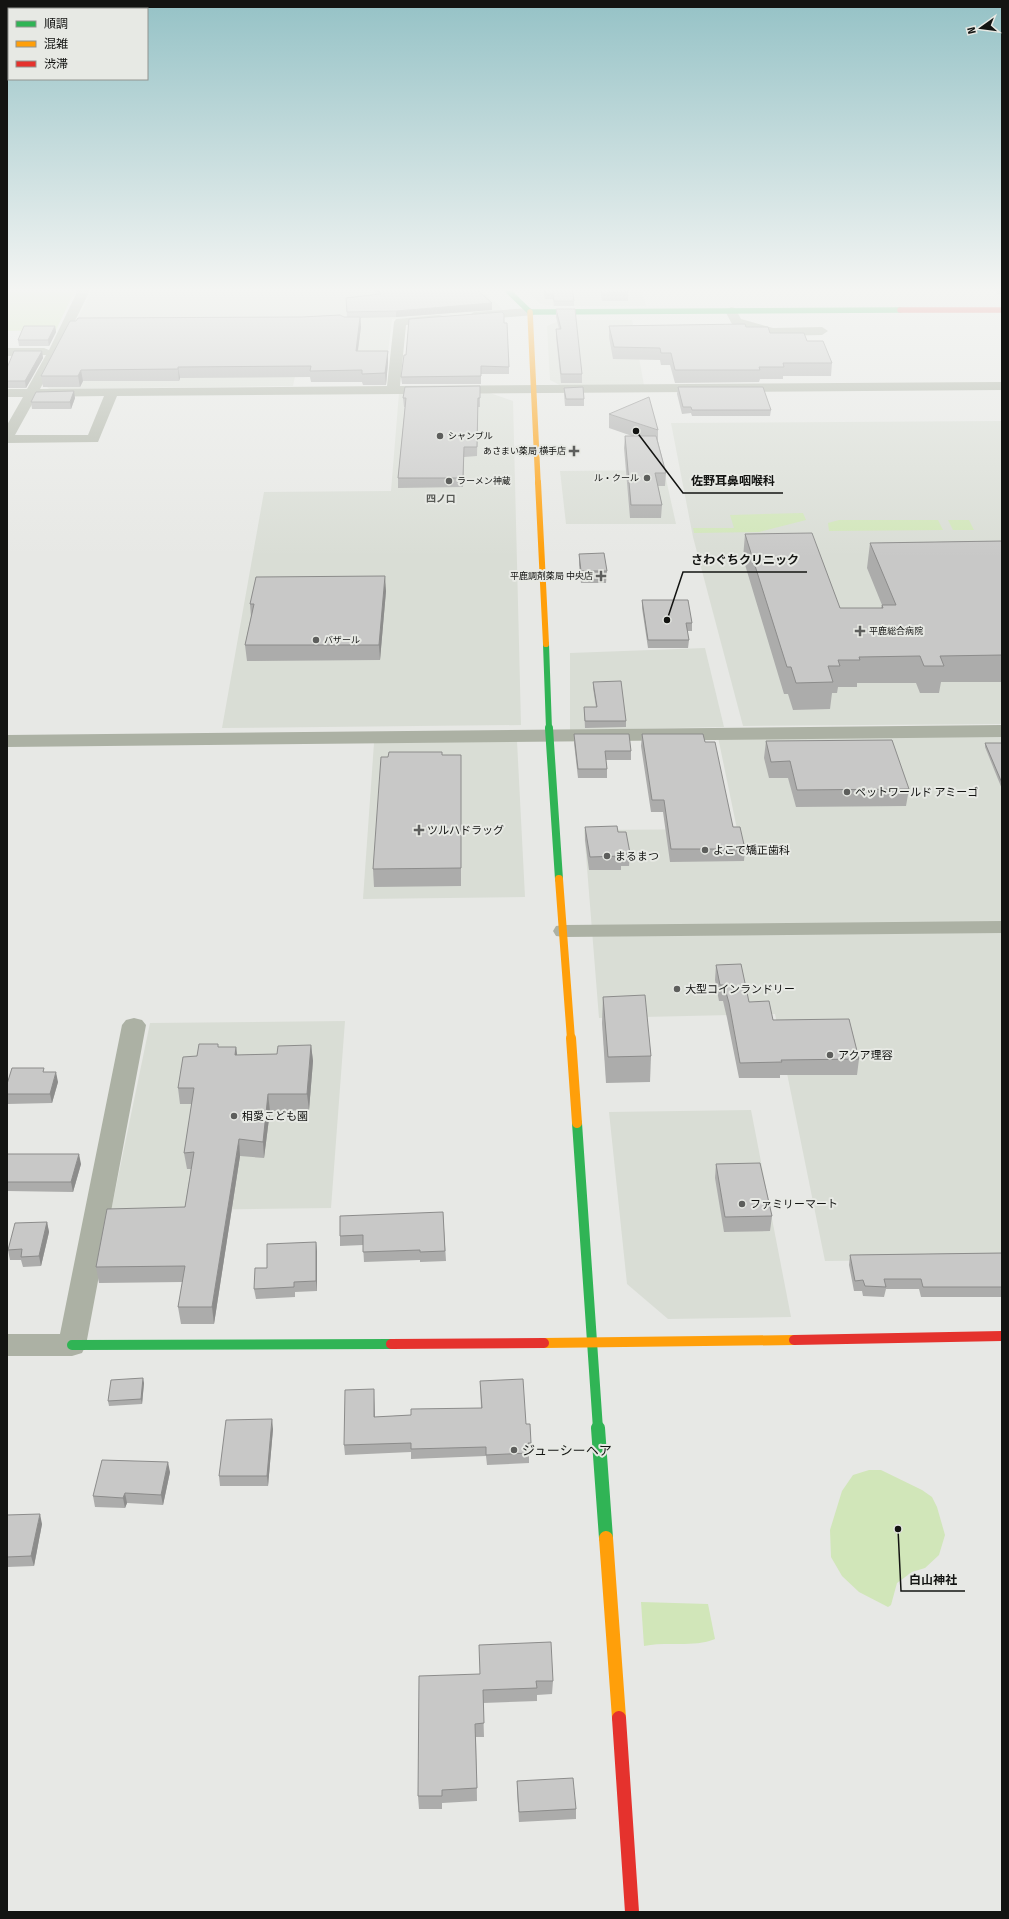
<svg xmlns="http://www.w3.org/2000/svg" width="1009" height="1919" font-family="'Fira Sans Condensed','Noto Sans JP',sans-serif">
<style>
.built{fill:#d9ddd5}
.green{fill:#d1e6b9}
.lines{fill:none;stroke-linecap:round;stroke-linejoin:round}
.street{fill:#acb1a4;fill-rule:evenodd}
.fast-far4{stroke:#30b455;stroke-width:5.5}
.fast-far3{stroke:#30b455;stroke-width:6}
.fast-far2{stroke:#30b455;stroke-width:8}
.fast-far1{stroke:#30b455;stroke-width:10}
.fast{stroke:#30b455;stroke-width:14}
.slow-far4{stroke:#ff9f0a;stroke-width:5.5}
.slow-far3{stroke:#ff9f0a;stroke-width:6}
.slow-far2{stroke:#ff9f0a;stroke-width:8}
.slow-far1{stroke:#ff9f0a;stroke-width:10}
.slow{stroke:#ff9f0a;stroke-width:14}
.jam-far2{stroke:#e5322d;stroke-width:5.5}
.jam-far1{stroke:#e5322d;stroke-width:10}
.jam{stroke:#e5322d;stroke-width:14}
.wall{fill:#acacab}
.shaded-wall{fill:#8c8c8b}
.building{fill:#c8c8c7;stroke:#8c8c8b}
.poi-dot{fill:#5d5e5c;stroke:#e7e9e4;stroke-width:1.5}
.labels{text-anchor:middle;stroke-width:4;stroke-linejoin:round;paint-order:stroke}
.far-poi-label{font-size:9px;fill:#131412;stroke:#e7e9e4;text-anchor:start}
.far-neighbourhood-label{font-size:10px;font-weight:bold;fill:#565854;stroke:#e7e9e4}
.poi-label{font-size:11px;fill:#131412;stroke:#e7e9e4;text-anchor:start}
.near-poi-label{font-size:13px;fill:#131412;stroke:#e7e9e4;text-anchor:start}
.leader{fill:none;stroke:#131412;stroke-width:1.5}
.callout-dot{fill:#131412;stroke:#e7e9e4;stroke-width:1.5}
.callout-label{font-size:12px;text-anchor:middle;font-weight:bold;fill:#131412;stroke:#e7e9e4;stroke-width:4;stroke-linejoin:round;paint-order:stroke}
</style>
<rect width="100%" height="100%" fill="#e7e8e5"/>
<g class="built">
<polygon points="93,288 480,288 504,311 392,319 387,361 298,362 293,386 49,389 45,385"/>
<polygon points="523,288 669,288 670,292 642,292 646,306 555,306 541,304"/>
<polygon points="561,320 632,320 644,385 560,385 550,380 547,326"/>
<polygon points="399,393 490,393 513,401 521,725 222,728 264,492 391,491"/>
<polygon points="1002,421 1002,724 743,726 693,537 671,423"/>
<polygon points="664,470 676,524 566,524 560,471"/>
<polygon points="705,648 724,727 570,730 570,653"/>
<polygon points="1002,735 1002,1259 825,1261 775,1014 599,1018 584,830 737,829 718,737"/>
<polygon points="517,741 525,897 363,899 374,743"/>
<polygon points="345,1021 331,1208 111,1211 150,1023"/>
<polygon points="751,1110 791,1317 668,1319 627,1284 609,1112"/>
</g>
<g class="green">
<polygon points="19,288 76,288 56,330 7,331 7,289"/>
<polygon points="803,513 806,520 759,532 694,533 693,528 734,528 730,515"/>
<polygon points="839,520 938,520 943,530 829,531 828,523"/>
<polygon points="948,520 969,520 974,530 953,530"/>
<polygon points="869,1470 881,1470 922,1490 932,1497 937,1507 945,1535 939,1555 925,1568 912,1572 897,1583 891,1605 888,1607 859,1592 842,1576 831,1557 830,1530 842,1491 853,1475"/>
<path d="M641 1602 708 1604 715 1639C693 1648 668 1641 644 1646Z"/>
</g>
<g class="lines">
<g class="street">
<path d="M79 288H91L60 352 40 389 387 386 394 322 396 319 439 315 443 316 445 319 443 322 406 325 400 386 1002 382V390L117 396 98 442 7 443V425L23 397H7V389H27L46 355 7 356V348H44L49 350ZM104 396 88 435H15L36 397Z"/>
<polygon points="731,307 735,308 741,319 773,328 822,327 828,331 822,335 772,336 732,324 725,311"/>
<polygon points="530,308 536,312 534,315 474,320 468,316 474,312"/>
<polygon points="1002,725 1002,737 7,747 7,735"/>
<polygon points="1002,921 1002,933 564,937 556,936 553,931 556,926 564,925"/>
<polygon points="134,1018 142,1020 146,1025 86,1345 82,1353 72,1356 7,1356 7,1334 60,1334 122,1025 126,1020"/>
</g>
<polyline class="fast-far4" points="505,288 530,312 900,310"/>
<polyline class="fast-far3" points="546,644 549,729"/>
<polyline class="fast-far2" points="549,728 559,879"/>
<g class="fast-far1">
<polyline points="577,1123 598,1429"/>
<polyline points="72,1345 391,1344"/>
</g>
<polyline class="fast" points="598,1428 606,1538"/>
<polyline class="slow-far4" points="530,312 538,483"/>
<polyline class="slow-far3" points="538,482 546,644"/>
<polyline class="slow-far2" points="559,879 571,1039"/>
<g class="slow-far1">
<polyline points="571,1038 577,1123"/>
<polyline points="544,1343 794,1340"/>
</g>
<polyline class="slow" points="606,1538 619,1718"/>
<polyline class="jam-far2" points="900,310 1002,310"/>
<g class="jam-far1">
<polyline points="794,1340 1002,1336"/>
<polyline points="391,1344 544,1343"/>
</g>
<polyline class="jam" points="619,1718 632,1912"/>
</g>
<g class="wall">
<polygon points="373,288 475,288 492,310 396,317 361,318 361,327 358,351 388,351 388,362 386,385 363,385 362,382 311,382 310,377 180,378 179,381 83,381 80,387 43,387 41,376 344,317 347,317 346,298 376,294 373,291"/>
<polygon points="543,288 572,288 574,301 574,306 554,306 553,299 545,299"/>
<polygon points="600,288 627,288 628,292 628,301 602,301"/>
<polygon points="993,288 1002,288 1002,294 998,294"/>
<polygon points="556,309 582,374 582,383 561,383 556,337 556,329 559,329 556,317"/>
<polygon points="504,323 509,367 509,374 481,374 481,384 402,384 401,377 406,355"/>
<polygon points="55,326 56,332 49,346 19,346 18,340"/>
<polygon points="609,326 746,327 770,333 807,341 832,363 831,376 783,376 783,379 760,379 759,382 675,383 670,365 661,365 660,360 613,359 609,337"/>
<polygon points="42,351 43,358 26,388 7,388 7,368"/>
<polygon points="678,387 771,410 770,416 692,416 691,413 682,414 677,394"/>
<polygon points="564,388 584,399 584,406 565,406 564,394"/>
<polygon points="480,395 480,407 478,407 477,456 464,457 463,487 398,488 398,478 405,407 404,407 403,398"/>
<polygon points="75,398 71,409 32,409 31,402"/>
<polygon points="609,414 658,430 658,441 666,473 665,486 658,486 662,505 661,518 630,518 624,448 625,436 632,436 609,428"/>
<polygon points="745,534 840,608 881,608 882,605 867,568 870,543 1002,541 1002,682 941,682 939,693 920,693 916,683 857,683 857,687 838,687 837,693 832,693 830,709 793,710 788,694 784,694 743,558"/>
<polygon points="579,554 607,571 606,583 581,583 579,565"/>
<polygon points="386,591 380,660 247,661 245,645 251,617 250,604"/>
<polygon points="642,600 692,623 692,631 687,631 689,640 688,648 648,648 642,608"/>
<polygon points="593,682 626,721 626,727 585,728 584,707 596,707 593,688"/>
<polygon points="574,734 631,751 631,760 606,760 607,769 607,778 578,778 574,743"/>
<polygon points="642,734 705,742 733,827 745,849 744,861 670,862 663,812 651,812 641,746"/>
<polygon points="766,741 909,789 906,806 796,807 788,778 769,778 764,758"/>
<polygon points="985,743 1002,743 1002,789 985,747"/>
<polygon points="442,755 461,772 461,886 374,887 373,869 388,757"/>
<polygon points="585,827 618,832 630,853 629,866 621,866 621,870 589,870 585,840"/>
<polygon points="716,965 749,1002 773,1020 859,1059 857,1075 780,1075 780,1078 739,1078 727,1018 723,1001 719,1001 715,980"/>
<polygon points="603,997 651,1056 650,1082 606,1083 602,1023"/>
<polygon points="311,1045 313,1061 309,1110 270,1111 264,1158 240,1156 214,1324 181,1324 178,1307 183,1282 99,1283 96,1267 185,1207 191,1169 187,1169 184,1153 192,1104 180,1104 178,1088 197,1056 219,1047 236,1047 237,1055 277,1054"/>
<polygon points="45,1072 58,1082 52,1103 7,1104 7,1084"/>
<polygon points="7,1154 81,1164 73,1192 7,1191"/>
<polygon points="716,1164 772,1216 770,1231 724,1232 715,1178"/>
<polygon points="443,1212 446,1261 420,1262 420,1260 364,1262 363,1245 340,1246 340,1236"/>
<polygon points="47,1222 49,1232 41,1266 23,1267 21,1260 10,1260 8,1250"/>
<polygon points="316,1242 317,1252 317,1291 295,1292 295,1297 256,1299 254,1289 267,1268"/>
<polygon points="1002,1253 1002,1297 921,1297 919,1289 886,1289 884,1297 863,1296 862,1291 854,1291 849,1265 850,1255"/>
<polygon points="480,1381 526,1424 531,1443 531,1453 529,1453 529,1463 487,1465 486,1456 411,1459 411,1452 345,1455 344,1445 374,1389 375,1417 411,1415 481,1408"/>
<polygon points="144,1383 142,1404 109,1406 108,1401"/>
<polygon points="273,1429 268,1486 220,1486 219,1476"/>
<polygon points="170,1472 163,1505 127,1503 125,1508 95,1507 93,1496"/>
<polygon points="7,1515 42,1524 34,1566 7,1567"/>
<polygon points="480,1674 553,1681 552,1694 537,1695 537,1701 483,1703 484,1737 476,1737 477,1801 442,1803 442,1809 419,1809 418,1796"/>
<polygon points="517,1781 576,1809 576,1819 519,1822 517,1791"/>
</g>
<g class="shaded-wall">
<polygon points="492,303 492,310 396,317 396,311"/>
<polygon points="360,317 361,327 356,362 356,351"/>
<polygon points="55,326 56,332 49,346 48,340"/>
<polygon points="42,351 43,358 26,388 25,381"/>
<polygon points="388,351 388,362 386,385 385,373"/>
<polygon points="178,367 180,378 179,381 178,369"/>
<polygon points="81,370 83,381 80,387 78,376"/>
<polygon points="74,391 75,398 71,409 70,402"/>
<polygon points="385,576 386,591 380,660 379,645"/>
<polygon points="311,1045 313,1061 309,1110 307,1094"/>
<polygon points="236,1047 238,1063 235,1055"/>
<polygon points="56,1072 58,1082 52,1103 50,1094"/>
<polygon points="268,1094 270,1111 264,1158 263,1142"/>
<polygon points="239,1139 240,1156 214,1324 212,1307"/>
<polygon points="79,1154 81,1164 73,1192 71,1182"/>
<polygon points="47,1222 49,1232 41,1266 39,1256"/>
<polygon points="316,1242 317,1252 317,1291 316,1281"/>
<polygon points="143,1378 144,1383 142,1404 141,1399"/>
<polygon points="374,1389 374,1398 375,1426 374,1417"/>
<polygon points="272,1419 273,1429 268,1486 267,1476"/>
<polygon points="168,1462 170,1472 163,1505 161,1495"/>
<polygon points="125,1493 127,1503 125,1508 123,1498"/>
<polygon points="40,1514 42,1524 34,1566 31,1556"/>
</g>
<g class="building">
<polygon points="375,288 475,288 492,303 396,311 347,312 346,298 381,294"/>
<polygon points="544,288 572,288 574,301 554,301 553,293 545,293"/>
<polygon points="601,288 627,288 628,292 602,293"/>
<polygon points="556,309 575,309 582,374 561,374 556,329 561,329"/>
<polygon points="502,312 504,314 504,323 507,323 509,367 481,366 481,376 401,377 404,355 406,355 409,319"/>
<polygon points="340,315 344,317 360,317 356,351 388,351 385,373 362,374 362,370 310,371 311,366 178,367 178,369 81,370 78,376 41,376 70,321 76,321 78,318 302,317"/>
<polygon points="745,324 746,327 768,327 770,333 804,333 807,341 823,341 832,363 783,363 784,367 759,367 760,370 675,370 671,353 661,353 660,348 614,347 609,326"/>
<polygon points="24,326 55,326 48,340 18,340"/>
<polygon points="14,351 42,351 25,381 7,381 7,368"/>
<polygon points="480,386 480,398 478,398 477,447 464,447 463,478 398,478 406,398 403,398 405,387"/>
<polygon points="583,387 584,399 566,399 564,388"/>
<polygon points="678,387 763,387 771,410 692,410 691,407 683,407"/>
<polygon points="74,391 70,402 31,402 36,392"/>
<polygon points="649,397 658,430 609,414"/>
<polygon points="625,436 656,436 666,473 655,473 662,505 631,505"/>
<polygon points="812,533 840,608 883,608 882,605 896,605 870,543 1002,541 1002,655 940,656 944,666 924,666 920,656 859,657 860,660 838,660 840,666 828,666 833,682 796,683 791,667 787,667 745,534"/>
<polygon points="604,553 607,571 581,571 579,554"/>
<polygon points="385,576 379,645 245,645 254,604 250,604 256,577"/>
<polygon points="642,600 688,600 692,623 686,623 689,640 648,640"/>
<polygon points="621,681 626,721 585,721 584,707 597,707 593,682"/>
<polygon points="574,734 629,734 631,751 605,751 607,769 578,769"/>
<polygon points="642,734 703,734 705,742 715,742 733,827 740,827 745,849 671,849 664,800 652,800"/>
<polygon points="892,740 909,789 797,790 790,761 771,762 766,741"/>
<polygon points="985,743 1002,743 1002,783"/>
<polygon points="389,752 442,752 442,755 461,755 461,868 373,869 381,757 388,757"/>
<polygon points="617,826 618,832 626,832 630,853 621,853 621,856 590,857 585,827"/>
<polygon points="741,964 749,1002 769,1001 773,1020 849,1019 859,1059 781,1060 782,1062 740,1063 729,1003 724,985 720,985 716,965"/>
<polygon points="645,995 651,1056 608,1057 603,997"/>
<polygon points="199,1044 218,1044 218,1047 236,1047 235,1055 277,1054 278,1046 311,1045 307,1094 268,1094 263,1142 239,1139 212,1307 178,1307 185,1266 96,1267 107,1209 185,1207 194,1152 184,1153 194,1088 178,1088 183,1057 197,1056"/>
<polygon points="12,1068 44,1068 43,1072 56,1072 50,1094 7,1094 7,1084"/>
<polygon points="7,1154 79,1154 71,1182 7,1182"/>
<polygon points="760,1163 772,1216 725,1217 716,1164"/>
<polygon points="443,1212 445,1251 420,1252 420,1250 363,1252 363,1235 340,1236 340,1216"/>
<polygon points="47,1222 39,1256 21,1257 22,1249 8,1250 15,1223"/>
<polygon points="316,1242 316,1281 294,1282 294,1287 254,1289 255,1268 267,1268 267,1244"/>
<polygon points="1002,1253 1002,1287 923,1287 921,1279 884,1279 886,1287 865,1286 863,1280 855,1281 850,1255"/>
<polygon points="143,1378 141,1399 108,1401 111,1380"/>
<polygon points="523,1379 526,1424 530,1424 531,1443 528,1443 529,1453 486,1455 486,1447 411,1449 411,1443 344,1445 345,1390 374,1389 374,1417 411,1415 411,1409 482,1408 480,1381"/>
<polygon points="272,1419 267,1476 219,1476 226,1420"/>
<polygon points="102,1460 168,1462 161,1495 125,1493 123,1498 93,1496"/>
<polygon points="40,1514 31,1556 7,1557 7,1515"/>
<polygon points="551,1642 553,1681 536,1681 537,1688 483,1690 484,1723 475,1724 477,1788 442,1790 442,1796 418,1796 419,1676 480,1674 479,1645"/>
<polygon points="573,1778 576,1809 519,1812 517,1781"/>
</g>
<linearGradient id="sky" x2="0" y2="1"><stop stop-color="#95c2c6"/><stop offset="0.52" stop-color="#f4f5f3"/><stop offset="1" stop-color="#f4f5f3" stop-opacity="0"/></linearGradient>
<rect width="1009" height="557" fill="url(#sky)"/>
<g class="poi-dot">
<circle cx="440" cy="436" r="4"/>
<path d="M572 445h4v4h4v4h-4v4h-4v-4h-4v-4h4z"/>
<circle cx="647" cy="478" r="4"/>
<circle cx="449" cy="481" r="4"/>
<path d="M599 570h4v4h4v4h-4v4h-4v-4h-4v-4h4z"/>
<path d="M858 625h4v4h4v4h-4v4h-4v-4h-4v-4h4z"/>
<circle cx="316" cy="640" r="4"/>
<circle cx="847" cy="792" r="4"/>
<path d="M417 824h4v4h4v4h-4v4h-4v-4h-4v-4h4z"/>
<circle cx="705" cy="850" r="4"/>
<circle cx="607" cy="856" r="4"/>
<circle cx="677" cy="989" r="4"/>
<circle cx="830" cy="1055" r="4"/>
<circle cx="234" cy="1116" r="4"/>
<circle cx="742" cy="1204" r="4"/>
<circle cx="514" cy="1450" r="4"/>
</g>
<g class="labels">
<g class="far-poi-label">
<text x="448" y="439">シャンブル</text>
<text x="566" y="454" text-anchor="end">あさまい薬局 横手店</text>
<text x="639" y="481" text-anchor="end">ル・クール</text>
<text x="457" y="484">ラーメン神蔵</text>
<text x="593" y="579" text-anchor="end">平鹿調剤薬局 中央店</text>
<text x="869" y="634">平鹿総合病院</text>
<text x="324" y="643">バザール</text>
</g>
<g class="far-neighbourhood-label">
<text x="441" y="502">四ノ口</text>
</g>
<g class="poi-label">
<text x="855" y="796">ペットワールド アミーゴ</text>
<text x="427" y="834">ツルハドラッグ</text>
<text x="713" y="854">よこて矯正歯科</text>
<text x="615" y="860">まるまつ</text>
<text x="685" y="993">大型コインランドリー</text>
<text x="838" y="1059">アクア理容</text>
<text x="242" y="1120">相愛こども園</text>
<text x="750" y="1208">ファミリーマート</text>
</g>
<g class="near-poi-label">
<text x="522" y="1455">ジューシーヘア</text>
</g>
</g>
<path class="leader" d="M636 431L683 493H783M667 620L683 572H807M898 1529L901 1591H965"/>
<g class="callout-dot">
<circle cx="636" cy="431" r="4"/>
<circle cx="667" cy="620" r="4"/>
<circle cx="898" cy="1529" r="4"/>
</g>
<g class="callout-label">
<text x="733" y="485">佐野耳鼻咽喉科</text>
<text x="745" y="564">さわぐちクリニック</text>
<text x="933" y="1584">白山神社</text>
</g>
<rect width="1009" height="1919" fill="none" stroke="#131412" stroke-width="16"/>
<rect x="8" y="8" width="140" height="72" fill="#e7e9e4" stroke="#929490"/>
<rect x="16" y="21" width="20" height="6" fill="#30b455" stroke="#929490"/>
<text x="44" y="28" font-size="12" fill="#131412">順調</text>
<rect x="16" y="41" width="20" height="6" fill="#ff9f0a" stroke="#929490"/>
<text x="44" y="48" font-size="12" fill="#131412">混雑</text>
<rect x="16" y="61" width="20" height="6" fill="#e5322d" stroke="#929490"/>
<text x="44" y="68" font-size="12" fill="#131412">渋滞</text>
<g transform="translate(981 28) rotate(256)" stroke="#e7e9e4" stroke-width="3" paint-order="stroke">
<path d="M0-3L7 15L0 10L-7 15Z" fill="#131412"/>
<text y="-6" font-size="11" font-weight="bold" text-anchor="middle" fill="#131412">N</text>
</g>
</svg>
